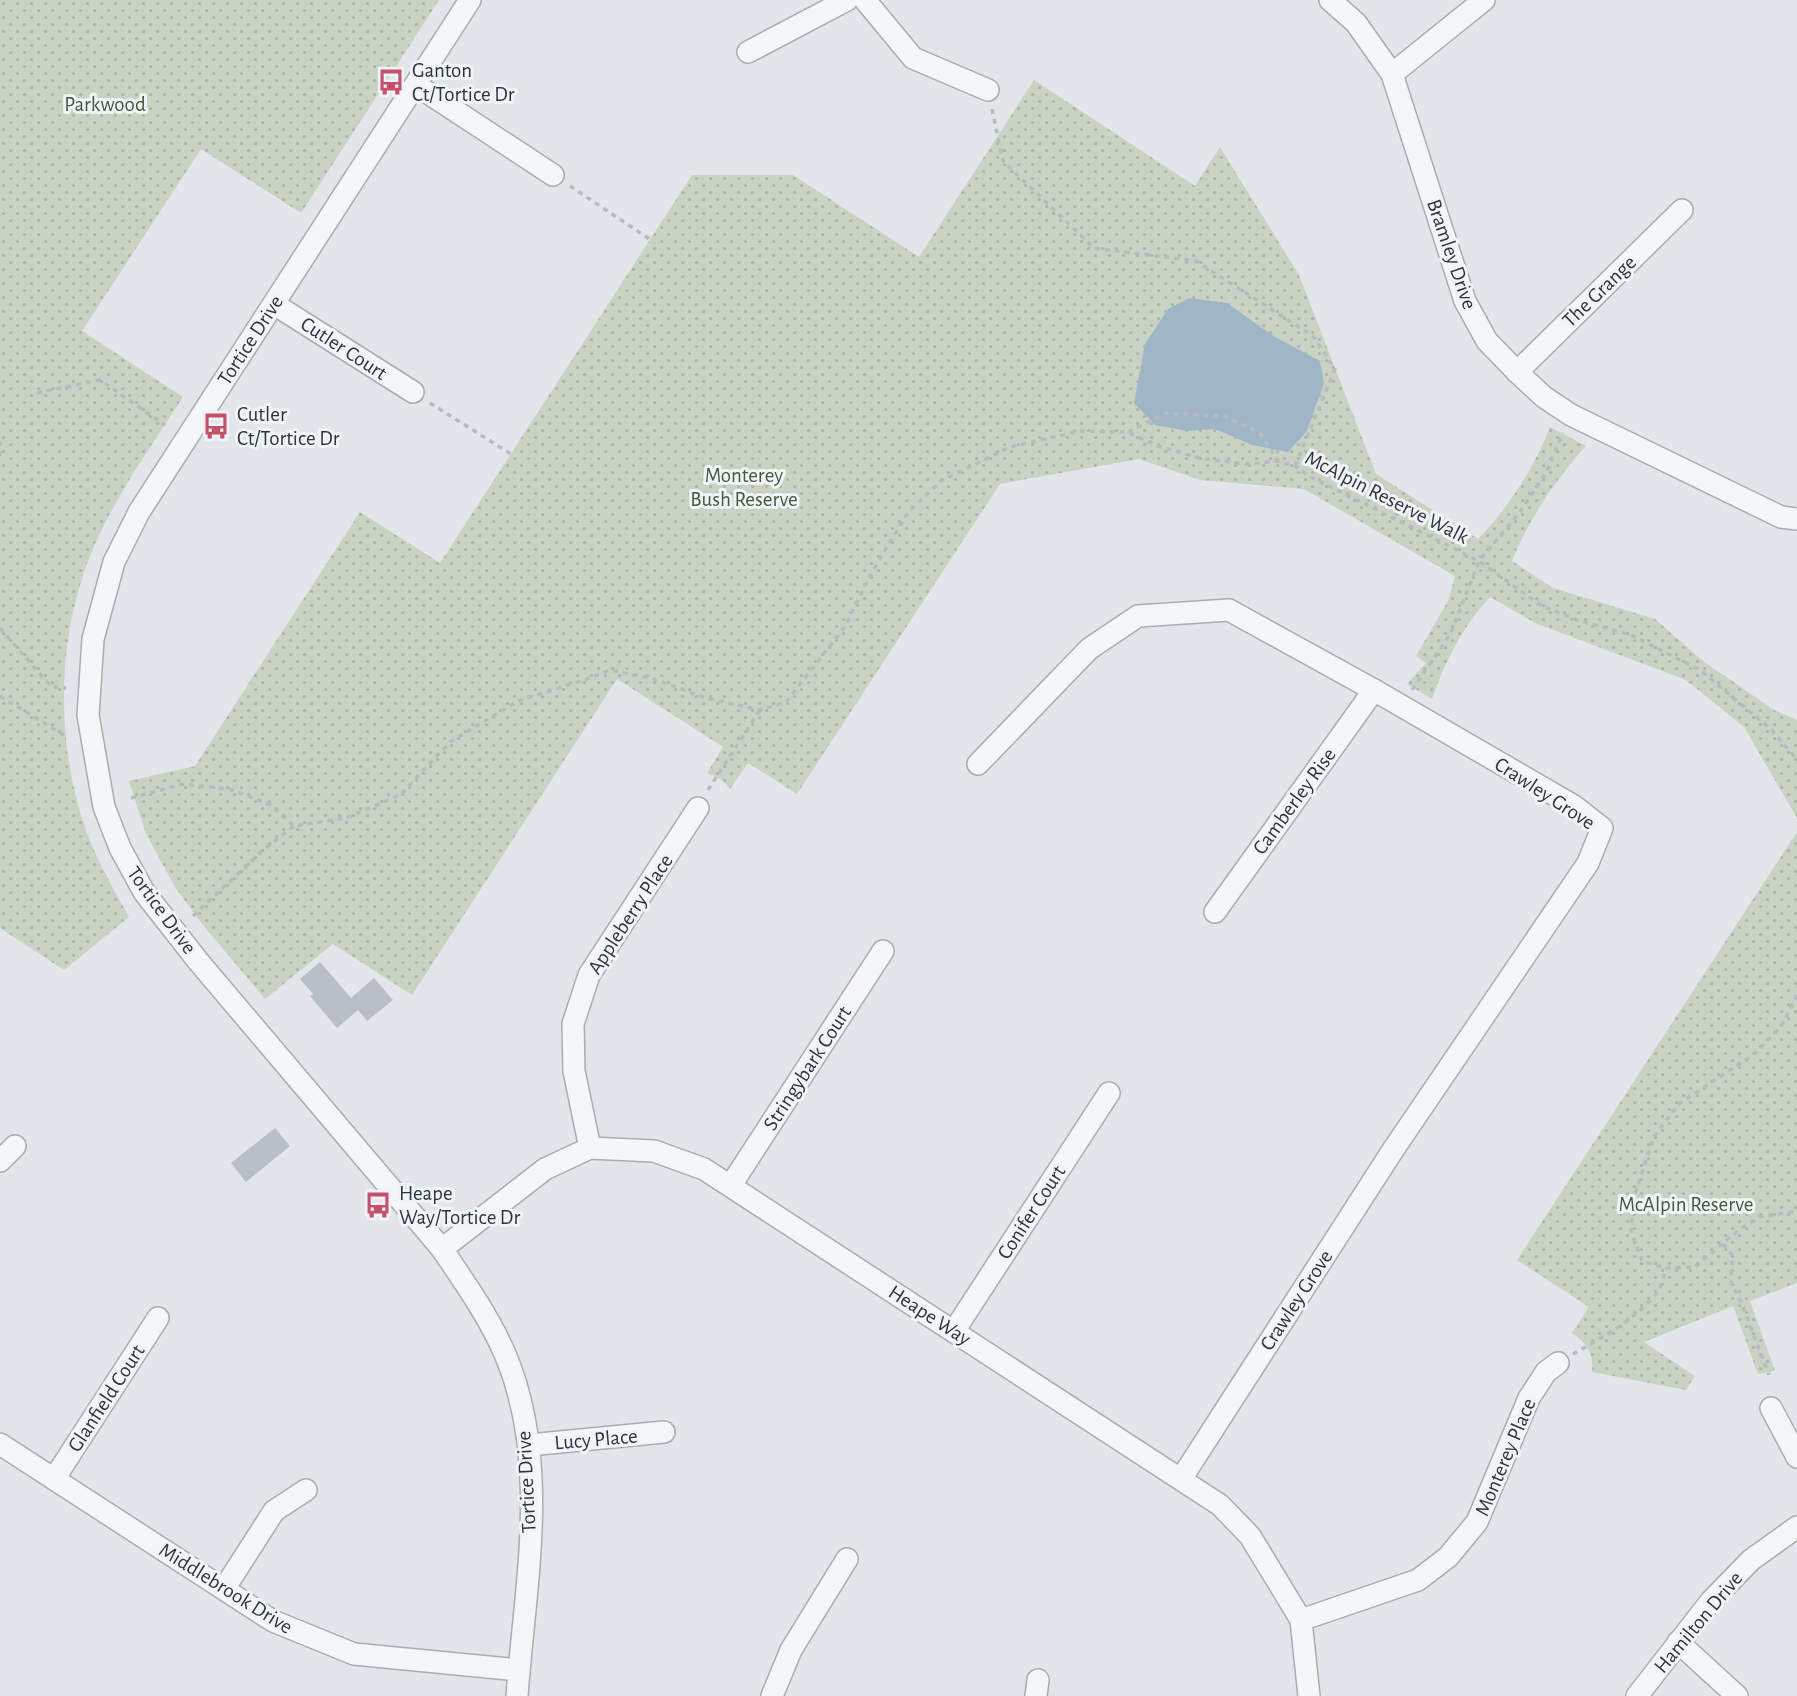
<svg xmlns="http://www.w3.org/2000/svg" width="1797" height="1696" font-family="'Alegreya Sans',sans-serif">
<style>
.park{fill:url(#park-dots)}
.water{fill:#a0b6c7}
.building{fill:#b9bfc6}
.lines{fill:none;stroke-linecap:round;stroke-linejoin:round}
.minor-casing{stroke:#a7adb3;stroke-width:24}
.path{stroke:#b8bcc1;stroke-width:3.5;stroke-dasharray:5 5;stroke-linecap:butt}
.minor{stroke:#f4f6f8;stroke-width:21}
.labels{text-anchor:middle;stroke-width:6;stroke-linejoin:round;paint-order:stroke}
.poi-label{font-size:21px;fill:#2b3540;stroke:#f1f4f7;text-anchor:start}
.park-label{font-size:21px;fill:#435b39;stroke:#f1f4f7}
.street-label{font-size:21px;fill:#2b3540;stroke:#f1f4f7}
</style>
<defs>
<pattern id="park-dots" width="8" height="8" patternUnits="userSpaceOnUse" patternTransform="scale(1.75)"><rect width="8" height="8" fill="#c9d3c4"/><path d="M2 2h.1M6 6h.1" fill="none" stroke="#adb6a9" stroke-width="1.8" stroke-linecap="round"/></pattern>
</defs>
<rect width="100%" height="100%" fill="#e2e5e9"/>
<g class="park">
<path d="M0 0H439L301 213 201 149 82 331 183 397C152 445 119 491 95 544 55 635 54 748 90 841 101 867 115 892 129 917L64 970 0 928Z"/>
<path d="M1034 80 1195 186 1220 147 1299 275 1376 474 1478 539C1509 507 1534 468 1550 427L1586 446C1555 480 1529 519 1512 561L1553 588 1655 619 1703 661 1774 710 1797 720V818L1744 727 1686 680 1535 623 1490 597C1463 626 1445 661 1432 699L1407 684 1426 663 1416 656 1448 601 1455 576 1304 489 1200 480 1139 459 1000 484 797 794 748 763 730 789 722 780 707 773 723 747 617 679 412 995 333 944 265 999 198 919 175 887 146 834 129 781 195 766 360 512 440 563 692 175H793L919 257Z"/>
<path d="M1797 832V1283L1750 1301 1775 1371 1758 1374 1733 1306 1644 1342 1695 1376 1686 1390 1592 1372C1594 1354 1587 1343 1572 1333L1589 1307 1517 1260Z"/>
</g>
<polygon class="water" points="1189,298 1227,303 1275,337 1320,361 1324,383 1307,431 1288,452 1252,445 1215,429 1187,431 1155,425 1134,403 1145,344 1168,309"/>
<g class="building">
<polygon points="320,962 351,998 374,978 393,1000 367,1021 358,1010 337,1028 310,996 313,994 300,979"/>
<polygon points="275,1128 290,1146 246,1182 231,1163"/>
</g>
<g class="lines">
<g class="minor-casing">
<g id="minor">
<path d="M470 0 139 512 114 562 93 639 88 715 104 807 120 848 144 892 198 961 442 1249C465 1283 489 1317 505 1354 551 1462 525 1584 517 1696"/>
<polyline points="865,0 913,58 988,90"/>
<polyline points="1330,0 1356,23 1392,74 1465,301 1487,341 1517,372 1544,397 1571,415 1781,517 1797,519"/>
<polyline points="748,52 847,0"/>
<polyline points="1392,74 1484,0"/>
<polyline points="416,85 553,175"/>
<polyline points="274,304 413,392"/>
<polyline points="1517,372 1682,210"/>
<polyline points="978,764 1089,649 1138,616 1229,610 1374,690 1574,806 1602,828 1588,863 1393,1150 1181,1479"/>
<polyline points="1215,912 1374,690"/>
<polyline points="590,1148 574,1071 573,1024 589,975 698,808"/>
<polyline points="0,1161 15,1146"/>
<polyline points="731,1185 883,951"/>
<polyline points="442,1249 545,1169 590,1148 654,1151 704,1169 1220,1505 1250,1536 1301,1620 1309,1696"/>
<polyline points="954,1331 1109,1093"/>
<polyline points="1771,1408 1797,1457"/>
<polyline points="0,1444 273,1621 354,1654 519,1670"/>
<polyline points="529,1445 664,1432"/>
<polyline points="54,1479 158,1318"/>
<polyline points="224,1589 274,1511 306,1490"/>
<polyline points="1301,1620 1418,1580 1448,1557 1477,1522 1529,1398 1546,1372 1558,1363"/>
<polyline points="1678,1642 1737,1696"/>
<polyline points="772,1696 791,1650 847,1559"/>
<polyline points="1036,1696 1038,1680"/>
<polyline points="1637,1696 1711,1601 1751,1560 1797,1527"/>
</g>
</g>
<g class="path">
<polyline points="992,109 1003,161 1094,248 1196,261 1313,336 1335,369 1295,466"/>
<polyline points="570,186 651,240"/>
<polyline points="0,216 0,215"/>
<polyline points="37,393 100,380 165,425"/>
<polyline points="430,403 511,454"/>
<polyline points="1128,432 1166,413 1224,416 1260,433 1278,461"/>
<polyline points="0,441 0,456"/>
<polyline points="0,628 47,682 53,687 66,688"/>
<polyline points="1412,690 1451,633 1479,561 1520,512 1546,473 1563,433"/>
<polyline points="0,696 67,737"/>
<polyline points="708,790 760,710"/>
<polyline points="131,798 183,784 229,789 269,804 294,826 346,818 400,795 450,742 518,701 590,678 610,670 651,678 706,698 760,710 786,702 844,628 871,574 908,512 941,481 1010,447 1080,431 1127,432 1158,446 1199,458 1245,464 1278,461 1295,466 1311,477 1479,561 1542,606 1577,620 1631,635 1700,670 1772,730 1797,760"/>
<polyline points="193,916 262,851 294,826"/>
<polyline points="1797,995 1781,1027 1753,1055 1680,1103 1654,1136 1634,1197 1631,1231 1642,1261 1665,1268 1695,1267 1739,1230 1759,1217 1797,1211"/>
<polyline points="1723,1244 1733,1256 1730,1280 1742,1304 1769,1375"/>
<path d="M1573 1354C1602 1338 1639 1317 1659 1290 1663 1284 1664 1275 1665 1268"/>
</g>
<use href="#minor" class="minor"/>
</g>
<defs>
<g id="bus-bare" transform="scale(2.1)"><path d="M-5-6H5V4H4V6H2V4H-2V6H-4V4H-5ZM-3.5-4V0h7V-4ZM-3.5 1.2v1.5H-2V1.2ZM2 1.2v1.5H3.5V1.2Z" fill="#c5506c" stroke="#f1f4f7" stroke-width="2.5" paint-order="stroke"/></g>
</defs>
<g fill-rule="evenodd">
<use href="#bus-bare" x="391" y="82"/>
<use href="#bus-bare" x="216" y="426"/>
<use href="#bus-bare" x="378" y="1205"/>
</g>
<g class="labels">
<g class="poi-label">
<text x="412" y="77">Ganton<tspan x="412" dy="24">Ct/Tortice Dr</tspan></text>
<text x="237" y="421">Cutler<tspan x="237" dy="24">Ct/Tortice Dr</tspan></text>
<text x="399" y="1200">Heape<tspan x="399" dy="24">Way/Tortice Dr</tspan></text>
</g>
<g class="park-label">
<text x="105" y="111">Parkwood</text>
<text x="744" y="482">Monterey<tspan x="744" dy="24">Bush Reserve</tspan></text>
<text x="1686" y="1211">McAlpin Reserve</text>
</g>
<g class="street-label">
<text transform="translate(1452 254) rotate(71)" y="7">Bramley Drive</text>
<text transform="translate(1599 291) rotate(-44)" y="7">The Grange</text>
<text transform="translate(250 340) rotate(-57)" y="7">Tortice Drive</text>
<text transform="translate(344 348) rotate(33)" y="7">Cutler Court</text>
<text transform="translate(1387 497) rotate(27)" y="7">McAlpin Reserve Walk</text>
<text transform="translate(1545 793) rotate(33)" y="7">Crawley Grove</text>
<text transform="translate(1294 801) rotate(-54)" y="7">Camberley Rise</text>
<text transform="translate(162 910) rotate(54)" y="7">Tortice Drive</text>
<text transform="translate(630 914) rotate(-57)" y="7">Appleberry Place</text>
<text transform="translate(807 1068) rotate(-57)" y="7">Stringybark Court</text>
<text transform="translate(1031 1212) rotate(-57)" y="7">Conifer Court</text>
<text transform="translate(1296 1300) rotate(-57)" y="7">Crawley Grove</text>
<text transform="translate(930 1315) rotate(33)" y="7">Heape Way</text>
<text transform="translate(106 1398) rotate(-57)" y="7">Glanfield Court</text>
<text transform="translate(596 1439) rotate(-5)" y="7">Lucy Place</text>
<text transform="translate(1505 1457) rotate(-67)" y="7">Monterey Place</text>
<text transform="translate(526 1482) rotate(-93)" y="7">Tortice Drive</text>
<text transform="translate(226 1588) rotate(32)" y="7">Middlebrook Drive</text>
<text transform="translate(1698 1622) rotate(-50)" y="7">Hamilton Drive</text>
</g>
</g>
</svg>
